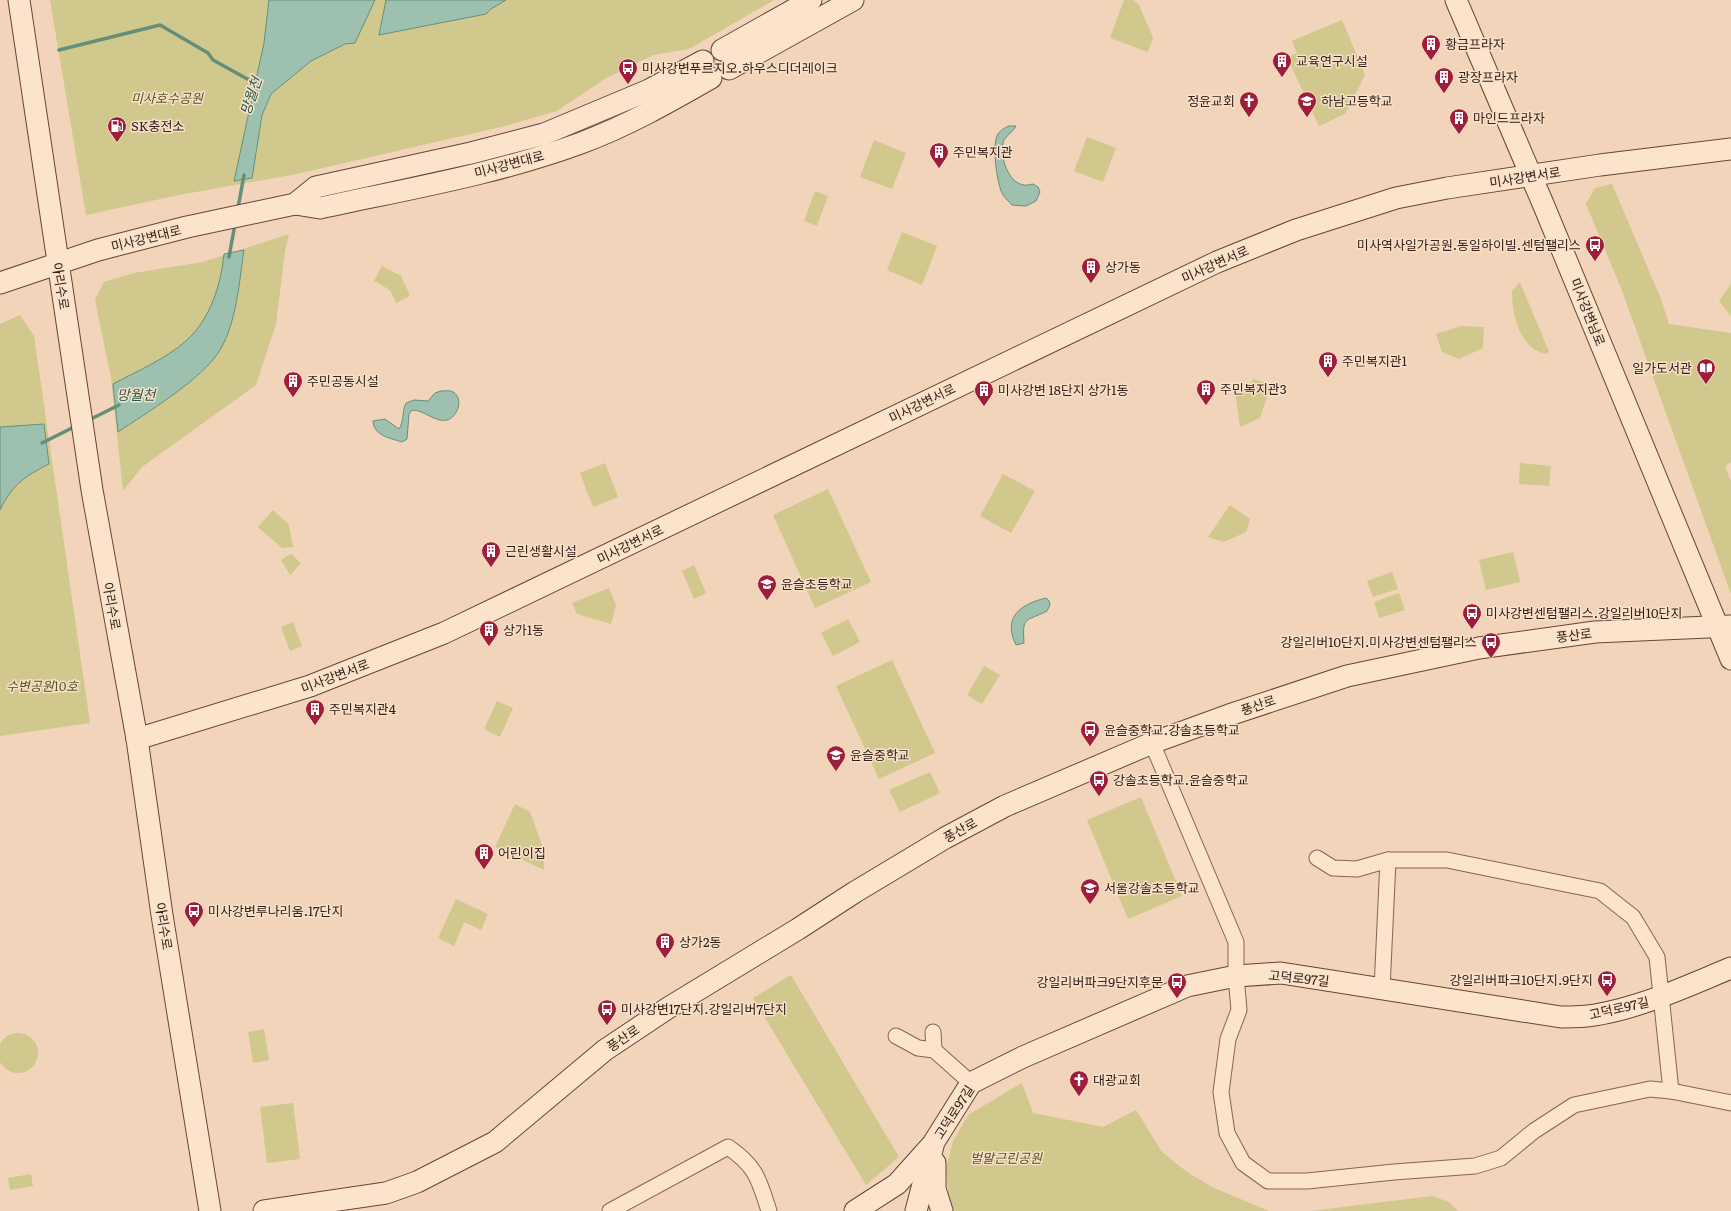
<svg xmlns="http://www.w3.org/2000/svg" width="1731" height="1211" font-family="Literata,'Noto Sans KR',serif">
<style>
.green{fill:#d0c88d}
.water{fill:#9ec1af;stroke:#668f7b}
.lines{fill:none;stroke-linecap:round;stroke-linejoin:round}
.stream{stroke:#668f7b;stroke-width:3.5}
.street-casing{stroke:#896352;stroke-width:17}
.secondary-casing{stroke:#6a4436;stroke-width:23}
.street{stroke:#fce3cc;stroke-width:15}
.secondary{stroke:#fce3cc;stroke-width:21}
.labels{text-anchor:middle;stroke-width:3;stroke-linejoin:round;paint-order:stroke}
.poi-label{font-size:13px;fill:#362119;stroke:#f8e0c9;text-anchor:start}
.park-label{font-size:13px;font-style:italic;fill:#53551e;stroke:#f8e0c9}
.street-label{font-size:13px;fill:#362119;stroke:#f8e0c9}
.water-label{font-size:14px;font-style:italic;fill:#275849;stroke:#f8e0c9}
</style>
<rect width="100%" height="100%" fill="#f1d4b9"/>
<g class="green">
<polygon points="50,0 774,0 689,49 653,55 603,80 557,111 501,127 297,174 179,195 86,215"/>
<polygon points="1124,0 1133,0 1139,5 1153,38 1148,52 1110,38"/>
<polygon points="1342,20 1365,75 1345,114 1319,126 1287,57 1297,53 1292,41"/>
<polygon points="1087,137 1116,148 1103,182 1074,171"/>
<polygon points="874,140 906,153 892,189 860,177"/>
<polygon points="1612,184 1661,299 1669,324 1731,333 1731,462 1725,466 1731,481 1731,594 1621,288 1586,204 1595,188"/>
<polygon points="815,191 828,196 817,226 804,221"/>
<polygon points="902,232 937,246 922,285 887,270"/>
<polygon points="289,234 285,251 276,324 256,385 142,467 123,491 111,378 95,300 104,282 134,273 203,262"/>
<polygon points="382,266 401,276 410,296 396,303 390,290 374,281"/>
<path d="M1520 282 1549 352 1546 354C1519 348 1512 315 1512 291Z"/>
<polygon points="1731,284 1731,316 1719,301"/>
<polygon points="20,315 34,336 90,723 0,736 0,324"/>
<polygon points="1461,326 1484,327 1483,348 1459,359 1442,352 1436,334"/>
<polygon points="1254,379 1271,385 1260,418 1240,427 1236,397"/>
<polygon points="605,463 618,497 593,507 580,473"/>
<polygon points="1520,463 1551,466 1549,486 1519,484"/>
<polygon points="1003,474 1035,491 1011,533 980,516"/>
<polygon points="828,489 871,582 815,608 773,515"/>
<polygon points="1230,505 1250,519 1246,532 1224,542 1208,537"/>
<polygon points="273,510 289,525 293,547 282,548 258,527"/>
<polygon points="1513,552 1520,582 1486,590 1479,560"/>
<polygon points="291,554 301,563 290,575 281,560"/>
<polygon points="694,565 706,593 694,599 682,571"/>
<polygon points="1392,572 1398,589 1373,597 1367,581"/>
<polygon points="609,588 616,605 611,624 577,614 572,603"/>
<polygon points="1399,593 1405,610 1379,618 1374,602"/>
<polygon points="848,619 860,642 833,656 821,633"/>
<polygon points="293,622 302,646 290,651 281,627"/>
<polygon points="892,660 935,753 879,779 836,686"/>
<polygon points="984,666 1000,675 982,704 967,695"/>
<polygon points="497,701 513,708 500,737 484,729"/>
<polygon points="930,772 940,793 900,812 889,790"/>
<polygon points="1141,797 1182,896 1128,919 1087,820"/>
<polygon points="515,804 530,812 543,848 544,870 495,847"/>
<polygon points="456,899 488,914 481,930 464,922 454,946 438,938"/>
<polygon points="791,975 899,1157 866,1185 753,998"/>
<polygon points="264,1029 269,1060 253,1063 248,1032"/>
<circle cx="18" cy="1053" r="20"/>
<polygon points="1022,1083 1033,1113 1103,1127 1136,1110 1162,1152 1187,1172 1212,1187 1269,1211 953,1211 949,1200 946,1169 953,1141 968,1115"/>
<polygon points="293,1103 300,1159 267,1163 260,1107"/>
<polygon points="31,1174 33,1186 10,1190 8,1178"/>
<polygon points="1432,1196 1449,1202 1458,1211 1311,1211"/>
</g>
<g class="water">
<polygon points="269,0 375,0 355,43 345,44 311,61 271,94 262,115 252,178 234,181 264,43"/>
<polygon points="386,0 506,0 491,9 486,14 379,35"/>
<path d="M1009 126H1016C1013 133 1005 135 1003 143 1000 157 1008 183 1024 185 1026 186 1031 184 1033 184L1038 187 1040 192 1036 201 1026 206 1012 205C1009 202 1006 199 1003 195 997 185 992 147 997 136 999 131 1004 128 1009 126Z"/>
<path d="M244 250C239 282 237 321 220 350 203 379 146 413 118 432L113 384C137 371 166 359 187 340 210 319 221 285 224 254Z"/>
<path d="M441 391C445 391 450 390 453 392 464 398 458 417 447 420 435 423 425 410 412 410L409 414 407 439 402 442C390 438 374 436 373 421L385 419 399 429C404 422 402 411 406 403L414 400 428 401 435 393Z"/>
<path d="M44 424 49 464C25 476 12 485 0 510V427Z"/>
<path d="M1046 598 1049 601 1050 605 1047 611C1026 622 1022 615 1024 643L1016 645C1002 617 1021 604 1046 598Z"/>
</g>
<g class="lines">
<g class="stream">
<polyline points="59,50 160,25 208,53 213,60 260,86"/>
<polyline points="238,208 244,175"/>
<polyline points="229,257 235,224"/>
<polyline points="89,420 119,405"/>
<polyline points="42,443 76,426"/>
</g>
<g class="street-casing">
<g id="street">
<polyline points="1152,743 1236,942 1236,976 1239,1010 1228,1039 1221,1092 1227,1133 1243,1163 1268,1181 1307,1181 1394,1172 1475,1166 1501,1158 1534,1131 1574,1105 1650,1089 1671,1091 1731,1103"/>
<polyline points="1317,858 1333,868 1357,869 1388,860"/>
<polyline points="1382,989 1388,860 1447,860 1600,891 1624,910 1633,917 1657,957 1671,1091"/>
<polyline points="933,1032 934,1050"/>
<polyline points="896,1036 918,1048 934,1050 971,1083"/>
<path d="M610 1211 728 1147C757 1167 759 1180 769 1211"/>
</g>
</g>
<g class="secondary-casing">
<g id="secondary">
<polyline points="19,0 92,490 137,739 162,915 210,1211"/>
<polyline points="1456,0 1544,206 1731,659"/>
<polyline points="722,50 811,0"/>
<polyline points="729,69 853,0"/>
<polyline points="295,204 316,187 471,153 544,134 649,90 703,61"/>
<path d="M0 283 98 250 187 227 295 204 320 208C407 189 497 174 581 143 627 126 669 102 711 78"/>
<polyline points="137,739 310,686 444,633 1217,262 1296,230 1396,198 1447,188 1600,165 1731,149"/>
<polyline points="935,1163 935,1189 942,1211"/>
<polyline points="264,1211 386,1193 417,1182 495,1142 605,1050 668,1008 798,929 855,892 945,838 1005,806 1152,743 1229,715 1347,676 1479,648 1595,632 1731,626"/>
<polyline points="855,1211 897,1184 931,1146"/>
<path d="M916 1211 934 1142 971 1083 1023 1057 1187 986 1236 976 1281 973 1561 1017C1572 1017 1584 1017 1595 1015 1643 1007 1687 986 1731 968"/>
</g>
</g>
<use href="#street" class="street"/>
<use href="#secondary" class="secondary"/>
</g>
<defs>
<g id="building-pin" transform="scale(1)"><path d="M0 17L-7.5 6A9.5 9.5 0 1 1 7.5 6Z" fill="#9d1d3b" stroke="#f8e0c9"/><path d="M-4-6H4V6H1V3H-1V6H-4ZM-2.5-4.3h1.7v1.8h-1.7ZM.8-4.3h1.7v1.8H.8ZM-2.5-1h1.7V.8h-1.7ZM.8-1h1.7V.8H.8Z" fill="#fff"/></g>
<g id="bus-pin" transform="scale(1)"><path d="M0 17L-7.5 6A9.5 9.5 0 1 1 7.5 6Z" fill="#9d1d3b" stroke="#f8e0c9"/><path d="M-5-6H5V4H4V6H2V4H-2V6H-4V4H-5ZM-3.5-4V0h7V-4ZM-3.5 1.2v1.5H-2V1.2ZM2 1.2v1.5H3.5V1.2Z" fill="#fff"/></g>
<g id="church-pin" transform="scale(1)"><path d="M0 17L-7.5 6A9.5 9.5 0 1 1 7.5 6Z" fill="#9d1d3b" stroke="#f8e0c9"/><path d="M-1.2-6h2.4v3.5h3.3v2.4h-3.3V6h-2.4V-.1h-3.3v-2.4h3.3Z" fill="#fff"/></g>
<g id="school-pin" transform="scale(1)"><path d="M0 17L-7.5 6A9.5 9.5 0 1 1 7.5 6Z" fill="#9d1d3b" stroke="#f8e0c9"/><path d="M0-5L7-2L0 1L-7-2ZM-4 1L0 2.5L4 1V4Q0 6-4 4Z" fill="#fff"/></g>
<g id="fuel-pin" transform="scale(1)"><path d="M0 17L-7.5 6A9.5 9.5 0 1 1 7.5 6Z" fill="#9d1d3b" stroke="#f8e0c9"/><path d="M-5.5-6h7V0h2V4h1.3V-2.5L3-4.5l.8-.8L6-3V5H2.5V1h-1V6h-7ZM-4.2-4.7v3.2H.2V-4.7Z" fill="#fff"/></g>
<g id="library-pin" transform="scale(1)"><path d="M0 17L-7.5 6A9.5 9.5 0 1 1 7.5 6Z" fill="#9d1d3b" stroke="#f8e0c9"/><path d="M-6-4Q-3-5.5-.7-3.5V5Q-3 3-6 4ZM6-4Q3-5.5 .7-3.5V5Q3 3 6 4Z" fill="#fff"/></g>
</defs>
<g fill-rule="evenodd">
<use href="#building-pin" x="1431" y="44"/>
<use href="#building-pin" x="1282" y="61"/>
<use href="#bus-pin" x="628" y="68"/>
<use href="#building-pin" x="1444" y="77"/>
<use href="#church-pin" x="1249" y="101"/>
<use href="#school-pin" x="1307" y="101"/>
<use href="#building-pin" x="1459" y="118"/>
<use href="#fuel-pin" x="117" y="126"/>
<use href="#building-pin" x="939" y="152"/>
<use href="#bus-pin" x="1595" y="245"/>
<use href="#building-pin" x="1091" y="267"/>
<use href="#building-pin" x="1328" y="361"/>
<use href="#library-pin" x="1706" y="368"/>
<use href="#building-pin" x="293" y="381"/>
<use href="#building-pin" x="1206" y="389"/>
<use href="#building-pin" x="984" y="390"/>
<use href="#building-pin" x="491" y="551"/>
<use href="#school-pin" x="767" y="584"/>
<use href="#bus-pin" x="1472" y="613"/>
<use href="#building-pin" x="489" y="630"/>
<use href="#bus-pin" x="1491" y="642"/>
<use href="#building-pin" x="315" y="709"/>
<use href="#bus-pin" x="1090" y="730"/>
<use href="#school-pin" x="836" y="755"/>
<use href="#bus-pin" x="1099" y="780"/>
<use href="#building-pin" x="484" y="853"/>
<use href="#school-pin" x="1090" y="888"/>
<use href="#bus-pin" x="194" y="911"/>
<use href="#building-pin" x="665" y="942"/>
<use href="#bus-pin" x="1607" y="980"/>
<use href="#bus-pin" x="1177" y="982"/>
<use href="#bus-pin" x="607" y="1009"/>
<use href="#church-pin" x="1079" y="1080"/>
</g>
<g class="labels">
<g class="poi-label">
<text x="1445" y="49">황금프라자</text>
<text x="1296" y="66">교육연구시설</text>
<text x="642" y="73">미사강변푸르지오.하우스디더레이크</text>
<text x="1458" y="82">광장프라자</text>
<text x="1235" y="106" text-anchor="end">정윤교회</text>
<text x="1321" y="106">하남고등학교</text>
<text x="1473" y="123">마인드프라자</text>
<text x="131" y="131">SK충전소</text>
<text x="953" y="157">주민복지관</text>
<text x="1581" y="250" text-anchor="end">미사역사일가공원.동일하이빌.센텀팰리스</text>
<text x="1105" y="272">상가동</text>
<text x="1342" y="366">주민복지관1</text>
<text x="1692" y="373" text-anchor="end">일가도서관</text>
<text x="307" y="386">주민공동시설</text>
<text x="1220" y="394">주민복지관3</text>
<text x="998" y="395">미사강변 18단지 상가1동</text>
<text x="505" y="556">근린생활시설</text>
<text x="781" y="589">윤슬초등학교</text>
<text x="1486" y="618">미사강변센텀팰리스.강일리버10단지</text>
<text x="503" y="635">상가1동</text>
<text x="1477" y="647" text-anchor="end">강일리버10단지.미사강변센텀팰리스</text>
<text x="329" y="714">주민복지관4</text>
<text x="1104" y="735">윤슬중학교.강솔초등학교</text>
<text x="850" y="760">윤슬중학교</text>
<text x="1113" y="785">강솔초등학교.윤슬중학교</text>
<text x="498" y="858">어린이집</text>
<text x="1104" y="893">서울강솔초등학교</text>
<text x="208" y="916">미사강변루나리움.17단지</text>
<text x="679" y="947">상가2동</text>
<text x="1593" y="985" text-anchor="end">강일리버파크10단지.9단지</text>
<text x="1163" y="987" text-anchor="end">강일리버파크9단지후문</text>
<text x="621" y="1014">미사강변17단지.강일리버7단지</text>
<text x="1093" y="1085">대광교회</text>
</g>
<g class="park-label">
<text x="167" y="103">미사호수공원</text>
<text x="42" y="691">수변공원10호</text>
<text x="1006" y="1163">벌말근린공원</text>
</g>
<g class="street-label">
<text transform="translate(509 164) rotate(-15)" y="5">미사강변대로</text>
<text transform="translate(1525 177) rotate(-9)" y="5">미사강변서로</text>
<text transform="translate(146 238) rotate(-14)" y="5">미사강변대로</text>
<text transform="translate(1215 264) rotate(-24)" y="5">미사강변서로</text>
<text transform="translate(61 286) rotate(81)" y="5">아리수로</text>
<text transform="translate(1588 312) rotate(68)" y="5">미사강변남로</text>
<text transform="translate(922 403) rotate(-26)" y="5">미사강변서로</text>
<text transform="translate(630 544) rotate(-26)" y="5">미사강변서로</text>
<text transform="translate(112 606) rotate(80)" y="5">아리수로</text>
<text transform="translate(1574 635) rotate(-7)" y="5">풍산로</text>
<text transform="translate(335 676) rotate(-21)" y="5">미사강변서로</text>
<text transform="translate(1258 705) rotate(-19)" y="5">풍산로</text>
<text transform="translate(960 830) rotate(-29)" y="5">풍산로</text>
<text transform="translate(164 926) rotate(81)" y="5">아리수로</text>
<text transform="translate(1299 978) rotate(6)" y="5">고덕로97길</text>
<text transform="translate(1619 1008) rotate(-13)" y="5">고덕로97길</text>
<text transform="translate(623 1038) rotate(-34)" y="5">풍산로</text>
<text transform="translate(954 1112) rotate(-57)" y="5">고덕로97길</text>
</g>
<g class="water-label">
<text transform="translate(251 96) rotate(-71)" y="5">망월천</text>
<text x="136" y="400">망월천</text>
</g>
</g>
</svg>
